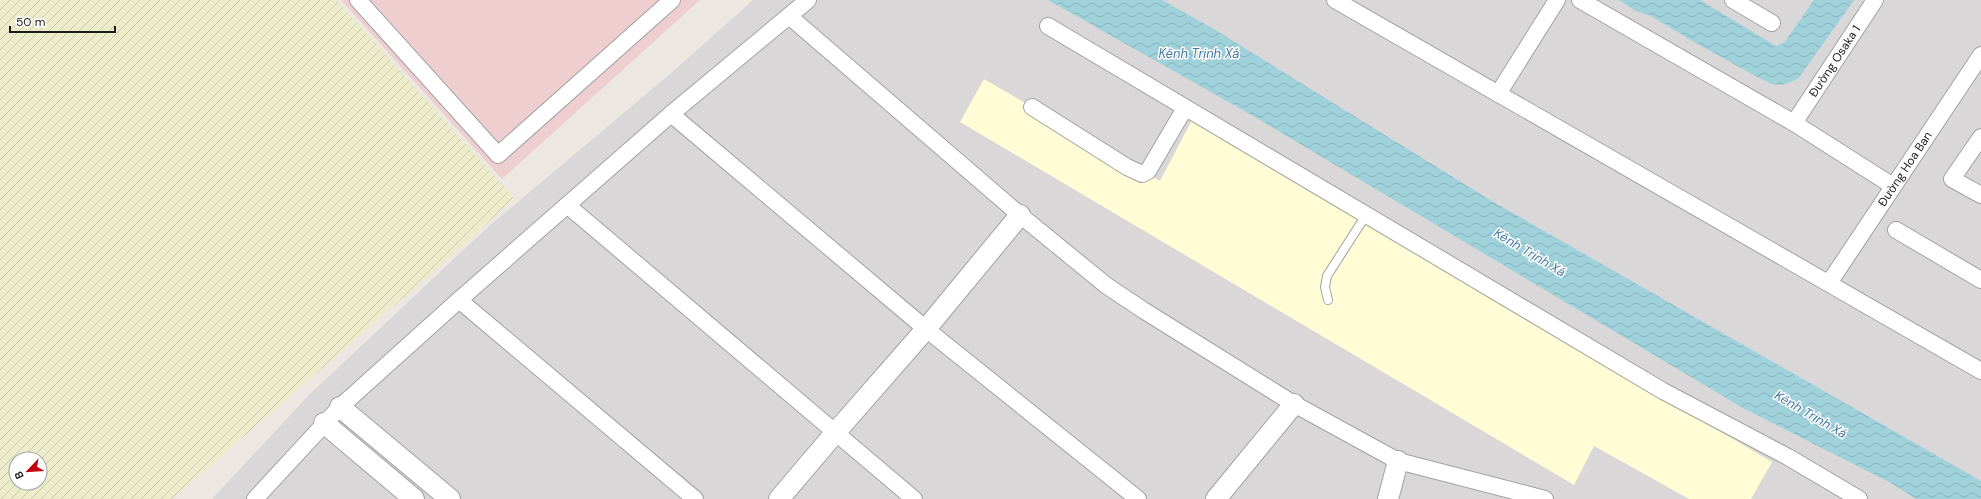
<svg xmlns="http://www.w3.org/2000/svg" width="1981" height="499" font-family="'DM Sans',sans-serif">
<style>
.residential{fill:#d9d7d8}
.commercial{fill:#eececf}
.education{fill:#fffcd6}
.farmland{fill:url(#farmland-furrows);fill-rule:evenodd}
.water{fill:url(#water-waves)}
.lines{fill:none;stroke-linecap:round;stroke-linejoin:round}
.service-casing{stroke:#a2a2a2;stroke-width:10}
.minor-casing{stroke:#a2a2a2;stroke-width:18}
.tertiary-casing{stroke:#a2a2a2;stroke-width:22}
.service{stroke:#fff;stroke-width:8}
.minor{stroke:#fff;stroke-width:16}
.tertiary{stroke:#fff;stroke-width:20}
.labels{text-anchor:middle;stroke-width:3;stroke-linejoin:round;paint-order:stroke}
.street-label{font-size:12px;fill:#1b1b1b;stroke:#fff}
.water-label{font-size:13px;font-style:italic;fill:#467aa1;stroke:#fff}
</style>
<defs>
<pattern id="farmland-furrows" width="10" height="10" patternUnits="userSpaceOnUse"><rect width="10" height="10" fill="#ececca"/><path d="M-1 1l2-2M0 10L10 0M9 11l2-2" fill="none" stroke="#cacaad"/></pattern>
<pattern id="water-waves" width="16" height="10" patternUnits="userSpaceOnUse"><rect width="16" height="10" fill="#9fd1db"/><path d="M0 5q4-4 8 0t8 0" fill="none" stroke="#88b3bb"/></pattern>
</defs>
<rect width="100%" height="100%" fill="#ece7e0"/>
<polygon class="residential" points="753,0 1981,0 1981,499 212,499 309,395 487,228 670,74"/>
<polygon class="commercial" points="341,0 700,0 502,179"/>
<polygon class="education" points="984,79 1160,181 1192,120 1772,462 1751,499 1689,499 1594,446 1574,485 960,122"/>
<path class="farmland" d="M0 0H336L514 198 454 253 172 499H0ZM16 459H40V483H16Z"/>
<g class="water">
<polygon points="1048,0 1162,0 1212,28 1490,200 1981,481 1981,499 1916,499 1891,483 1743,408 1255,117"/>
<polygon points="1619,0 1700,0 1776,46 1784,43 1814,0 1854,0 1798,79 1782,85 1772,84 1759,78 1694,42 1651,16 1636,11"/>
</g>
<g class="lines">
<g class="service-casing">
<polyline id="service" points="1328,300 1325,287 1327,276 1366,215"/>
</g>
<g class="minor-casing">
<g id="minor">
<polyline points="358,0 498,155 672,0"/>
<polyline points="1335,0 1981,371"/>
<polyline points="1580,0 1794,123 1893,186"/>
<polyline points="1733,0 1772,23"/>
<polyline points="789,16 1020,215 1107,286 1143,310 1294,404 1398,461 1545,499"/>
<polyline points="1048,26 1663,391 1788,457 1859,499"/>
<polyline points="1498,94 1557,0"/>
<polyline points="1032,107 1127,167 1142,174 1148,171 1185,108"/>
<polyline points="671,114 926,329 1138,499"/>
<path id="s1" d="M1794 123 1875 0"/>
<polyline points="1981,137 1952,179 1981,195"/>
<polyline points="567,205 914,499"/>
<polyline points="1896,230 1981,280"/>
<path id="s2" d="M1829 283 1981 55"/>
<polyline points="459,300 695,499"/>
<polyline points="255,499 340,407 459,300 671,114 808,0"/>
</g>
</g>
<g class="tertiary-casing">
<g id="tertiary">
<polyline points="340,407 450,499"/>
<polyline points="324,423 414,499"/>
<polyline points="779,499 835,433 926,329 1020,215"/>
<polyline points="1216,499 1294,404"/>
<polyline points="1388,499 1398,461"/>
</g>
</g>
<use href="#service" class="service"/>
<use href="#minor" class="minor"/>
<use href="#tertiary" class="tertiary"/>
</g>
<g class="labels">
<g class="street-label">
<text dy="4" stroke="none"><textPath href="#s1" startOffset="74">Đường Osaka 1</textPath></text>
<text dy="4" stroke="none"><textPath href="#s2" startOffset="137">Đường Hoa Ban</textPath></text>
</g>
<g class="water-label">
<text x="1199" y="58">Kênh Trịnh Xá</text>
<text transform="translate(1530 252) rotate(31)" y="5">Kênh Trịnh Xá</text>
<text transform="translate(1811 414) rotate(30)" y="5">Kênh Trịnh Xá</text>
</g>
</g>
<g transform="translate(28 471) rotate(245)"><circle r="19" fill="#ffffff" stroke="#a4a4a4"/>
<path d="M0-3L7 15L0 10L-7 15Z" fill="#c4010d"/>
<text y="-6" font-size="11" font-weight="bold" text-anchor="middle" fill="#1b1b1b">B</text>
</g>
<path d="M10 26v6h105v-6" fill="none" stroke="#1b1b1b" stroke-width="2"/>
<text x="16" y="26" font-size="12" fill="#1b1b1b" stroke="#ffffff" stroke-width="3" paint-order="stroke">50 m</text>
</svg>
